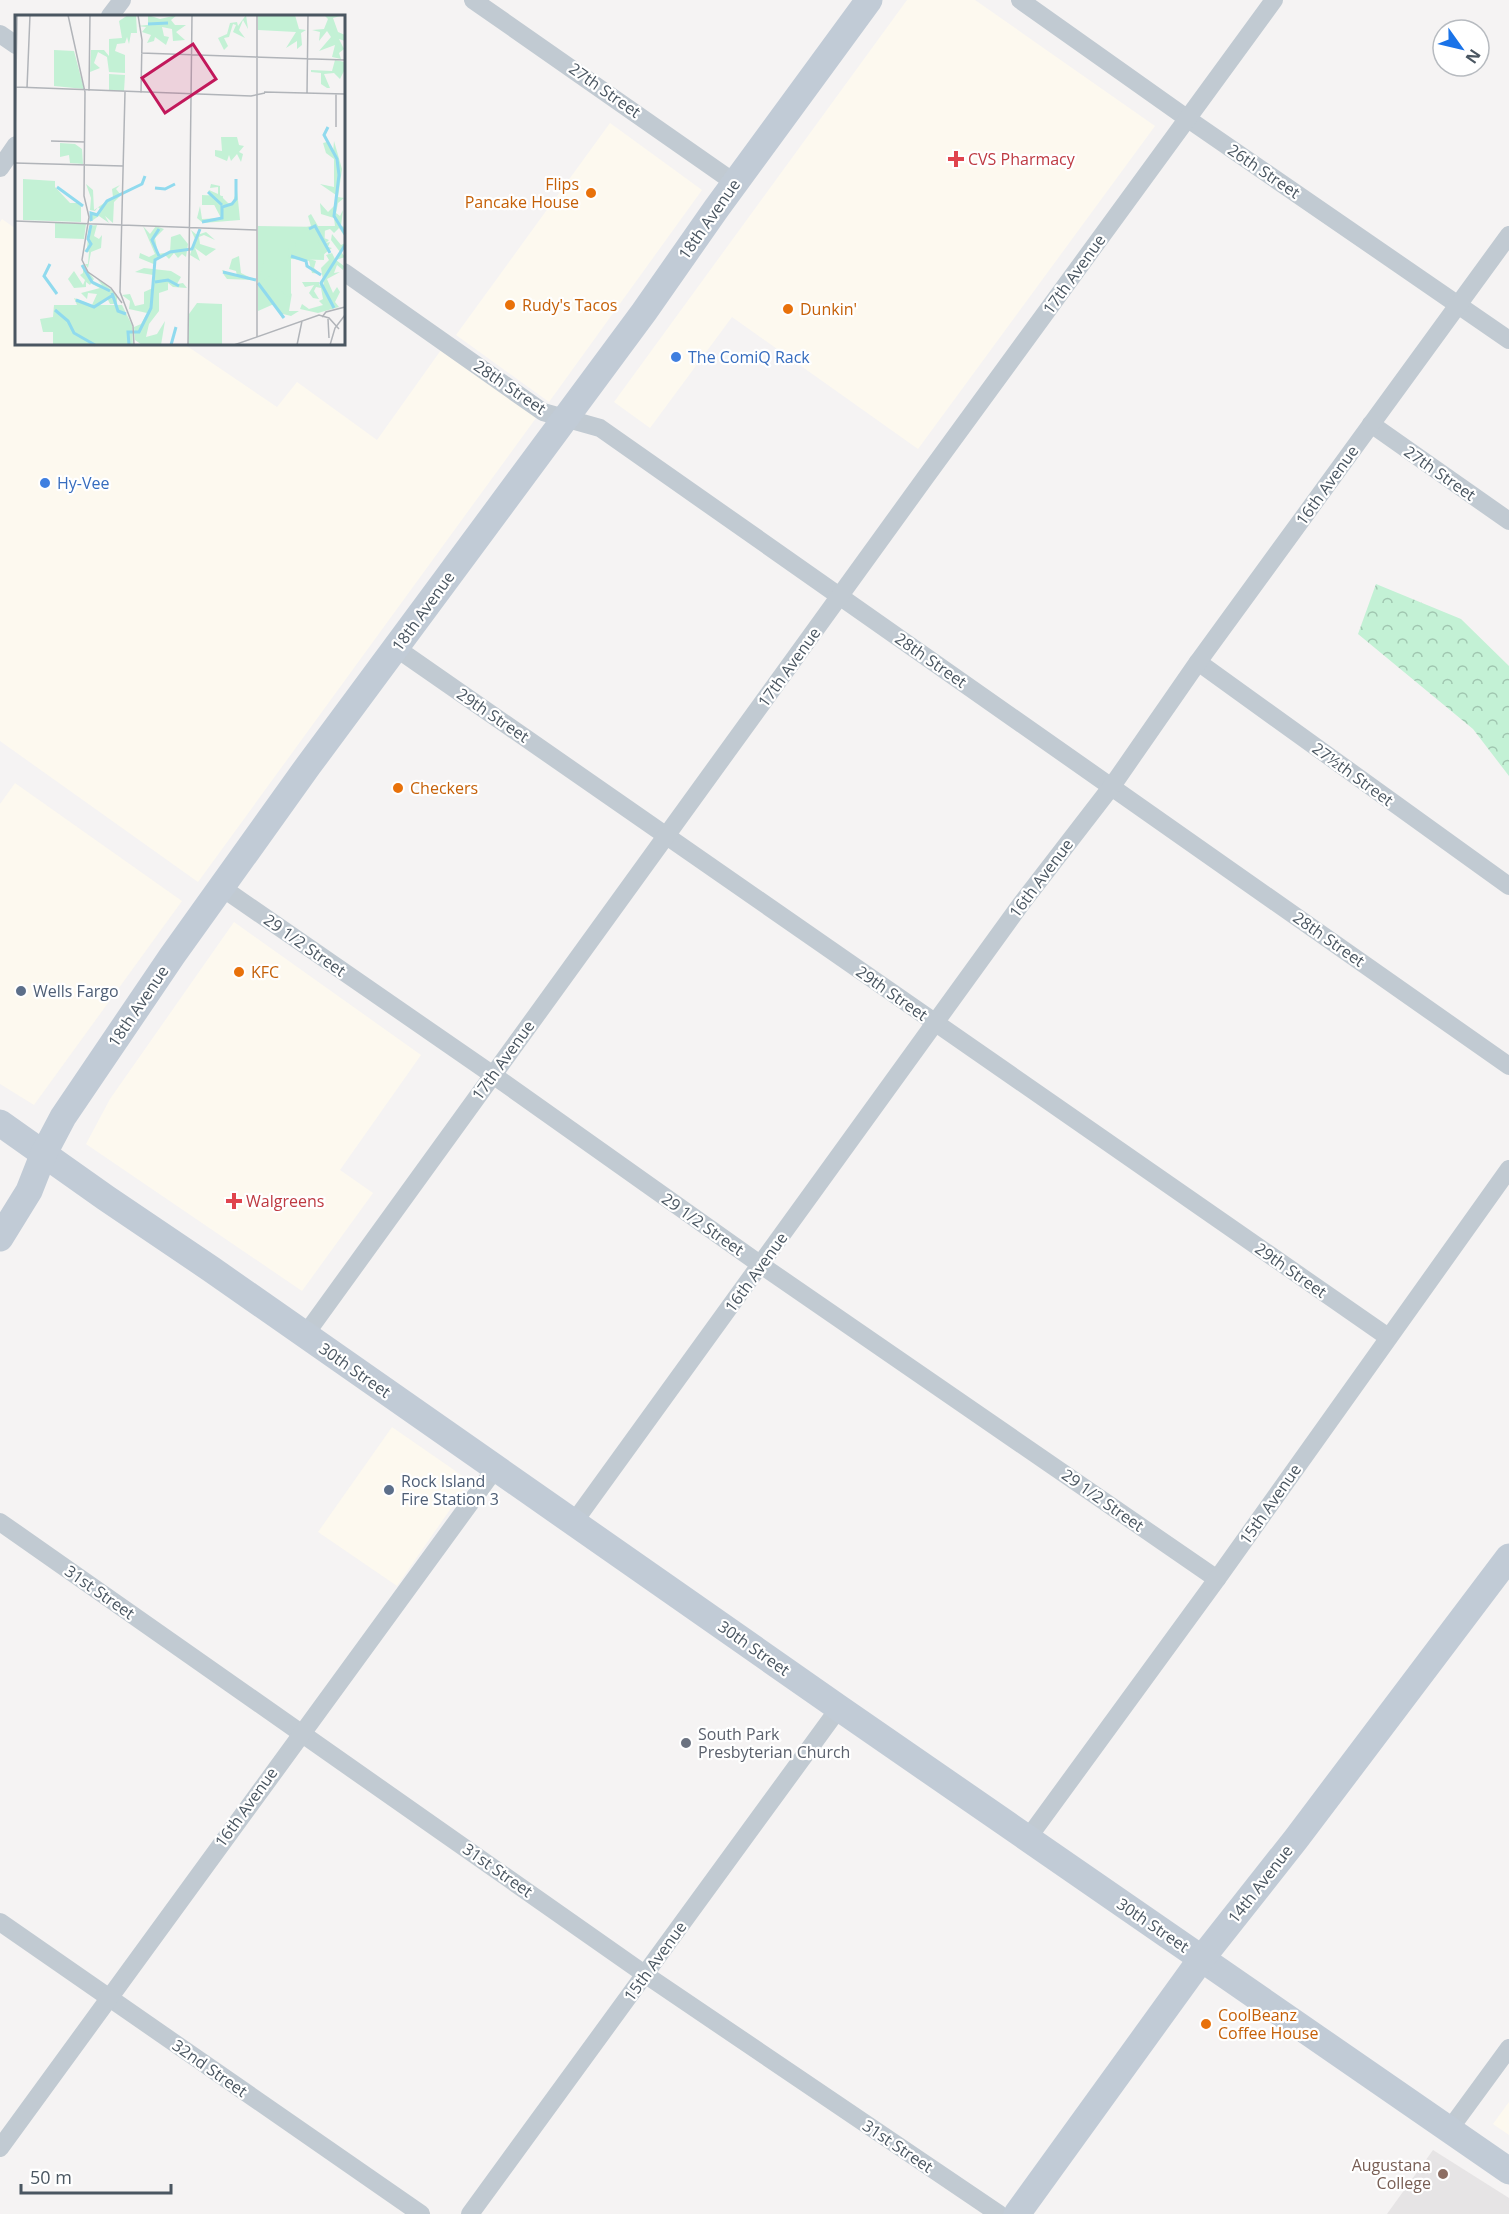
<svg xmlns="http://www.w3.org/2000/svg" width="1509" height="2214" font-family="'Open Sans',sans-serif">
<style>
.commercial{fill:#fdf9ef}
.education{fill:#e6e4e5}
.forest{fill:url(#forest-crowns)}
.lines{fill:none;stroke-linecap:round;stroke-linejoin:round}
.street{stroke:#c1cad2;stroke-width:18}
.secondary{stroke:#c1cbd6;stroke-width:27}
.health-dot{fill:#e0444e;stroke:#fff;stroke-width:2}
.food-dot{fill:#e8710a;stroke:#fff;stroke-width:2}
.shop-dot{fill:#3f7fe0;stroke:#fff;stroke-width:2}
.service-dot{fill:#5c6f8a;stroke:#fff;stroke-width:2}
.worship-dot{fill:#6b7280;stroke:#fff;stroke-width:2}
.education-dot{fill:#8d6e63;stroke:#fff;stroke-width:2}
.labels{text-anchor:middle;stroke-width:4.5;stroke-linejoin:round;paint-order:stroke}
.street-label{font-size:16px;fill:#4a5661;stroke:#fff}
.health-label{font-size:16px;fill:#be3a42;stroke:#fff;text-anchor:start}
.food-label{font-size:16px;fill:#c56008;stroke:#fff;text-anchor:start}
.shop-label{font-size:16px;fill:#366cbe;stroke:#fff;text-anchor:start}
.service-label{font-size:16px;fill:#4e5e75;stroke:#fff;text-anchor:start}
.worship-label{font-size:16px;fill:#5b616d;stroke:#fff;text-anchor:start}
.education-label{font-size:16px;fill:#785e54;stroke:#fff;text-anchor:end}
.inset-river{fill:none;stroke:#90daee;stroke-width:3}
.inset-road{fill:none;stroke:#b1b4b9;stroke-width:1.5}
.view{fill:#c2185b;fill-opacity:0.15;stroke:#c2185b;stroke-width:3}
.inset-edge{fill:none;stroke:#4a5661;stroke-width:3}
</style>
<defs>
<pattern id="forest-crowns" width="20" height="18" patternUnits="userSpaceOnUse" patternTransform="scale(1.5)"><rect width="20" height="18" fill="#c3f1d5"/><path d="M2 6a3 3 0 1 1 6 0M12 15a3 3 0 1 1 6 0" fill="none" stroke="#a0c6b0"/></pattern>
</defs>
<rect width="100%" height="100%" fill="#f5f3f3"/>
<g class="commercial">
<polygon points="907,0 975,0 1155,126 918,449 732,317 650,428 614,402"/>
<polygon points="610,123 702,190 549,402 456,335"/>
<polygon points="2,219 16,229 16,344 184,344 277,407 297,382 377,440 441,350 536,418 198,882 0,741 0,222"/>
<polygon points="15,783 182,901 34,1105 0,1084 0,804"/>
<polygon points="234,922 421,1055 340,1170 373,1193 302,1291 86,1144 110,1099"/>
<polygon points="392,1427 470,1481 397,1586 318,1532"/>
<polygon points="1509,2102 1509,2135 1493,2124"/>
</g>
<polygon class="education" points="1433,2150 1509,2198 1509,2214 1387,2214"/>
<polygon class="forest" points="1376,584 1461,619 1509,666 1509,776 1473,729 1358,634"/>
<g class="lines">
<g class="street">
<polyline points="473,0 735,183"/>
<polyline points="1020,0 1188,119 1509,340"/>
<polyline points="110,16 122,0"/>
<polyline points="0,34 16,45"/>
<polyline points="0,168 16,145"/>
<polyline points="344,272 543,412 600,428 1509,1066"/>
<polyline points="1371,424 1509,521"/>
<path d="M396 648C728 876 1057 1108 1388 1337"/>
<polyline points="1198,662 1509,886"/>
<polyline points="221,887 493,1075 761,1265 1217,1579"/>
<polyline points="305,1335 925,478 1274,0"/>
<polyline points="0,1522 646,1975 999,2214"/>
<polyline points="574,1522 1021,904 1112,786 1198,662 1509,235"/>
<polyline points="1028,1838 1217,1579 1509,1169"/>
<polyline points="0,1922 421,2214"/>
<polyline points="1449,2130 1509,2048"/>
<polyline points="0,2148 495,1469"/>
<polyline points="470,2214 839,1708"/>
</g>
<g class="secondary">
<polyline points="0,1123 106,1198 211,1269 839,1708 1509,2171"/>
<polyline points="0,1238 29,1191 44,1153 63,1117 172,956 308,766 644,312 716,209 869,0"/>
<polyline points="1017,2214 1202,1958 1296,1839 1509,1557"/>
</g>
</g>
<g class="health-dot">
<path d="M953 150h6v6h6v6h-6v6h-6v-6h-6v-6h6z"/>
<path d="M231 1192h6v6h6v6h-6v6h-6v-6h-6v-6h6z"/>
</g>
<g class="food-dot">
<circle cx="591" cy="193" r="6"/>
<circle cx="510" cy="305" r="6"/>
<circle cx="788" cy="309" r="6"/>
<circle cx="398" cy="788" r="6"/>
<circle cx="239" cy="972" r="6"/>
<circle cx="1206" cy="2024" r="6"/>
</g>
<g class="shop-dot">
<circle cx="676" cy="357" r="6"/>
<circle cx="45" cy="483" r="6"/>
</g>
<g class="service-dot">
<circle cx="21" cy="991" r="6"/>
<circle cx="389" cy="1490" r="6"/>
</g>
<circle class="worship-dot" cx="686" cy="1743" r="6"/>
<circle class="education-dot" cx="1443" cy="2174" r="6"/>
<g class="labels">
<g class="street-label">
<text transform="translate(605 90) rotate(35)" y="6">27th Street</text>
<text transform="translate(1264 171) rotate(34)" y="6">26th Street</text>
<text transform="translate(709 219) rotate(-55)" y="6">18th Avenue</text>
<text transform="translate(1074 274) rotate(-54)" y="6">17th Avenue</text>
<text transform="translate(510 387) rotate(34)" y="6">28th Street</text>
<text transform="translate(1440 473) rotate(35)" y="6">27th Street</text>
<text transform="translate(1327 485) rotate(-54)" y="6">16th Avenue</text>
<text transform="translate(423 611) rotate(-54)" y="6">18th Avenue</text>
<text transform="translate(931 660) rotate(35)" y="6">28th Street</text>
<text transform="translate(789 667) rotate(-54)" y="6">17th Avenue</text>
<text transform="translate(493 715) rotate(34)" y="6">29th Street</text>
<text transform="translate(1353 774) rotate(36)" y="6">27½th Street</text>
<text transform="translate(1041 878) rotate(-53)" y="6">16th Avenue</text>
<text transform="translate(1329 939) rotate(35)" y="6">28th Street</text>
<text transform="translate(305 945) rotate(35)" y="6">29 1/2 Street</text>
<text transform="translate(892 993) rotate(35)" y="6">29th Street</text>
<text transform="translate(138 1006) rotate(-56)" y="6">18th Avenue</text>
<text transform="translate(503 1060) rotate(-54)" y="6">17th Avenue</text>
<text transform="translate(703 1224) rotate(35)" y="6">29 1/2 Street</text>
<text transform="translate(1291 1270) rotate(35)" y="6">29th Street</text>
<text transform="translate(756 1272) rotate(-54)" y="6">16th Avenue</text>
<text transform="translate(355 1370) rotate(35)" y="6">30th Street</text>
<text transform="translate(1103 1500) rotate(35)" y="6">29 1/2 Street</text>
<text transform="translate(1270 1504) rotate(-55)" y="6">15th Avenue</text>
<text transform="translate(100 1592) rotate(35)" y="6">31st Street</text>
<text transform="translate(754 1648) rotate(35)" y="6">30th Street</text>
<text transform="translate(246 1807) rotate(-54)" y="6">16th Avenue</text>
<text transform="translate(498 1870) rotate(35)" y="6">31st Street</text>
<text transform="translate(1260 1884) rotate(-52)" y="6">14th Avenue</text>
<text transform="translate(1153 1925) rotate(34)" y="6">30th Street</text>
<text transform="translate(655 1961) rotate(-54)" y="6">15th Avenue</text>
<text transform="translate(210 2068) rotate(35)" y="6">32nd Street</text>
<text transform="translate(898 2146) rotate(34)" y="6">31st Street</text>
</g>
<g class="health-label">
<text x="968" y="165">CVS Pharmacy</text>
<text x="246" y="1207">Walgreens</text>
</g>
<g class="food-label">
<text x="579" y="190" text-anchor="end">Flips<tspan x="579" dy="18">Pancake House</tspan></text>
<text x="522" y="311">Rudy's Tacos</text>
<text x="800" y="315">Dunkin'</text>
<text x="410" y="794">Checkers</text>
<text x="251" y="978">KFC</text>
<text x="1218" y="2021">CoolBeanz<tspan x="1218" dy="18">Coffee House</tspan></text>
</g>
<g class="shop-label">
<text x="688" y="363">The ComiQ Rack</text>
<text x="57" y="489">Hy-Vee</text>
</g>
<g class="service-label">
<text x="33" y="997">Wells Fargo</text>
<text x="401" y="1487">Rock Island<tspan x="401" dy="18">Fire Station 3</tspan></text>
</g>
<g class="worship-label">
<text x="698" y="1740">South Park<tspan x="698" dy="18">Presbyterian Church</tspan></text>
</g>
<g class="education-label">
<text x="1431" y="2171">Augustana<tspan x="1431" dy="18">College</tspan></text>
</g>
</g>
<g transform="translate(15 15)">
<rect width="330" height="330" fill="#f5f3f3"/>
<path d="M243 211 310 212 309 245 276 244V283H268V278L243 277Z" fill="#c3f1d5"/>
<path d="M113 0H121L122 18H116L114 29 112 22 110 28 102 29 100 36 110 40V58L94 57 92 42 83 37 79 48 85 53 75 57 76 35H89L94 41V24L107 23 104 6ZM133 0 145 4 162 0 156 5 160 10H171L161 17 170 25 158 26 157 14 147 12 149 21 154 22 151 30 140 22 139 26 132 28 136 20 127 17 131 12 122 11 141 9 133 8ZM231 0 233 14 228 5 224 15 230 23 218 17 221 10 218 9 214 22 209 23 213 31 209 35 203 23 212 19 215 8 222 7 223 11ZM243 0H280L284 14 291 15 286 18 287 30 282 34V26L271 33 281 17 243 15ZM309 0H329L318 3 323 17 330 20V26L324 24 329 34 324 38 326 44 317 42 320 30 304 36 316 22 312 16 304 26 305 17 297 15 309 14 313 4ZM39 35 59 36 69 74 39 71ZM320 45 330 47 329 56 325 64 319 58 309 59 315 73H312L306 69V58L296 57V55L317 56ZM94 59 110 60 109 76H94ZM206 122H222L224 130 229 131 224 137 228 139 226 147 222 139 216 146 214 140 212 146 200 141V135L207 136ZM319 126 327 154 323 182 329 183 323 188 321 198 325 201 328 195 326 211 330 212V222L324 213 319 218 315 214 309 216V223L314 225 311 228 315 227 313 232 317 233 308 240 299 213H287L296 211 293 201 296 199 303 211H320L319 203 306 199 305 188 313 197 322 188 321 180 305 169 319 172V144L311 138 308 128 312 127 318 138ZM71 169 78 175 79 195 98 182 97 174 105 170 101 174 106 180 99 187 98 208 90 201 94 208 84 201 75 207V197L82 198 85 194 83 192 80 196 75 195 76 183ZM196 169 205 171V180L213 188 217 189 222 175 225 205 188 208 182 203 185 191 187 204 206 203 193 178 194 175 203 179V172L195 173ZM82 210 79 221 84 224 87 220 86 233 76 237 73 253 70 249H73L74 237 69 236 72 233 74 211ZM128 211 135 219 141 211 149 214 140 223 143 239 155 237 156 222 165 219 173 229 171 242 167 239 163 243 159 238 154 244 150 240 140 244 141 250 124 243 125 238 134 242 140 239ZM176 215 182 220 191 217 200 225 189 220 184 222 185 229 201 234 191 241 180 233 185 246 175 240 180 224ZM317 219 326 230 330 228 326 237 330 242 321 245 329 251 328 255 322 250 319 258 325 257 312 264 318 278 322 272 325 277 320 287 324 292 303 298 285 294 287 289 294 294 308 290 304 286 308 284 306 273 301 272 299 276 304 284 298 283 294 278 299 270 290 272 287 267H304V271L306 265 309 271 306 253 314 245 311 240 317 238 320 244 325 237 316 225ZM280 227 281 240 301 246 299 253 306 259 297 258 294 246 273 243 274 231ZM243 229 244 245H249L244 264 248 266 256 260V268L265 261 263 273 274 283 277 278 274 296H284L276 301 268 299 267 303 259 289 243 296ZM224 241 226 258 240 265 212 264 209 260 207 255 222 261 221 256 214 254 217 244ZM68 249 79 264 75 270 71 267V272L59 273 53 264 59 256 68 270 70 265 65 260 68 258ZM129 253 156 256 166 262 162 269 168 268 172 273 158 272 153 268V275L144 278V296L134 309 131 322 142 319 150 306 146 330H127L120 325 119 312 126 309 132 298 114 294 115 286 107 280 115 279 120 291 129 289V277L138 273V260L120 257ZM82 264 90 269 102 280V289H95L92 283 84 290H107L117 310 118 330H38V317H28L25 304 38 302 39 290H62L59 283 77 290 82 279 73 278 72 284 66 278 85 273 77 269 87 270Z" fill="#c3f1d5"/>
<path d="M8 164 40 166V172L55 188H66V207L8 205ZM187 180 208 181 207 190H187ZM40 208 71 209 69 224 40 223ZM182 288 207 289V330H173L174 299Z" fill="#c3f1d5"/>
<path d="M45 128 60 129 67 134 68 149 55 148 54 140 45 142Z" fill="#c3f1d5"/>
<path class="inset-river" d="M133 9 153 8M313 112 309 120 322 144 324 160 319 201 330 219M42 172 68 191M140 173 150 174 160 169M193 177 207 190M76 206V198L82 200 92 186 127 169 130 161M187 207 207 203V192L217 189 221 184V164M294 214 300 211 315 238M71 237 76 229 73 224 76 210M144 241 137 225 144 214M276 241 291 246 292 251 306 260M35 249 29 261 42 279M67 250 77 267 95 276M208 257 241 265M140 267 153 265 164 271M243 268 269 303M97 278 103 296 111 299M61 285 79 292 98 280M319 293 306 268 330 230M40 295 53 306 59 318 80 330M114 330 113 317H124L136 293 140 245 155 237 177 234 185 214M156 330 161 312"/>
<path class="inset-road" d="M53 0 70 77 69 181 74 202 67 245 73 257 96 273 107 288M123 0 127 25 126 78M126 38 330 45M1 72 236 81 250 78M12 73 15 0M74 76 75 0M110 77 105 277 118 311 119 330M249 77 330 79M292 79 293 0M321 112V79M0 125 2 0M36 126 70 127M0 148 108 151M0 206 242 215M307 302 311 297 330 292M313 304 314 323M242 322V0M173 330 177 0M219 330 304 300 314 303 324 314M282 330 287 306M315 330 320 313 330 300"/>
<path class="view" d="M178 29 201 64 150 98 127 63Z"/>
<rect width="330" height="330" class="inset-edge"/>
</g>
<g transform="translate(1461 48) rotate(124)"><circle r="28" fill="#ffffff" stroke="#b7bbc0" stroke-width="1.5"/>
<path d="M0-4.5L10 22L0 15L-10 22Z" fill="#1a73e8"/>
<text y="-9" font-size="16" font-weight="bold" text-anchor="middle" fill="#4a5661">N</text>
</g>
<path d="M21 2184v9h150v-9" fill="none" stroke="#4a5661" stroke-width="3"/>
<text x="30" y="2184" font-size="18" fill="#4a5661" stroke="#ffffff" stroke-width="4.5" paint-order="stroke">50 m</text>
</svg>
